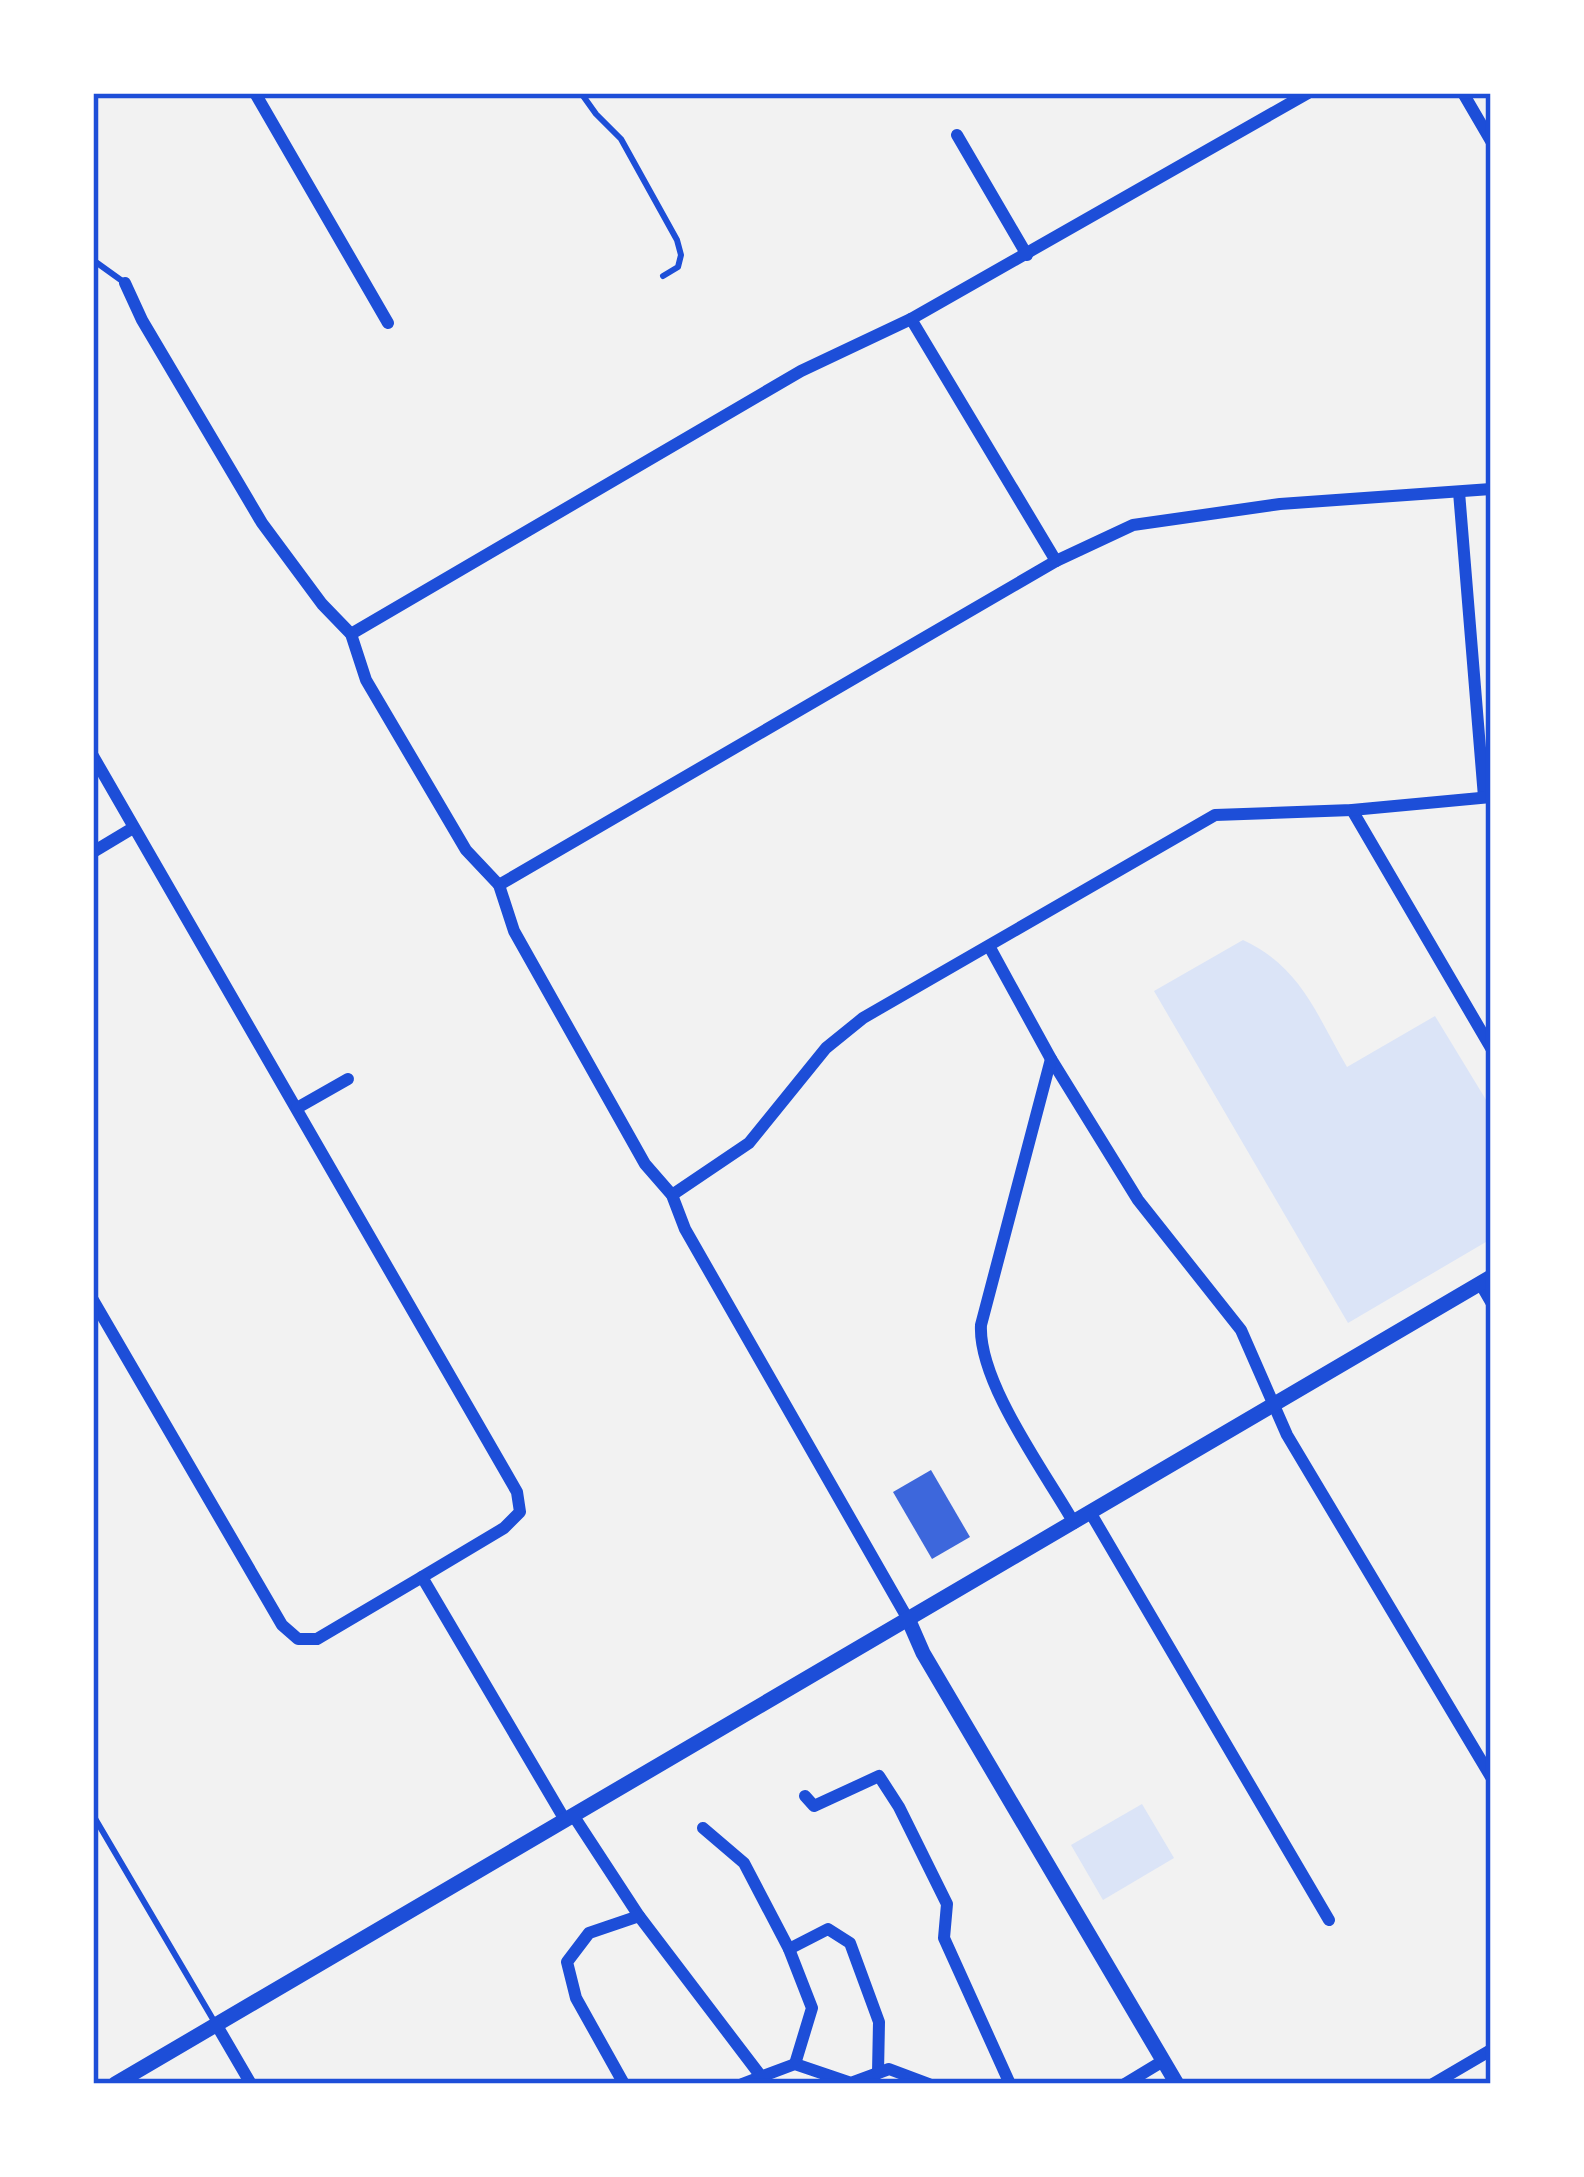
<svg xmlns="http://www.w3.org/2000/svg" width="1584" height="2177" font-family="Inter,sans-serif">
<style>
.green{fill:#dbe4f7}
.building{fill:#3d67dc}
.lines{fill:none;stroke-linecap:round;stroke-linejoin:round}
.service{stroke:#1d4ed8;stroke-width:6}
.minor{stroke:#1d4ed8;stroke-width:12}
.tertiary{stroke:#1d4ed8;stroke-width:15}
.neatline{fill:none;stroke:#1d4ed8;stroke-width:4.5}
</style>
<rect width="100%" height="100%" fill="#f2f2f2"/>
<g class="green">
<path d="M1243 940C1301 967 1316 1014 1347 1067L1435 1016 1491 1108V1239L1348 1323 1154 991Z"/>
<polygon points="1142,1804 1174,1858 1103,1900 1071,1845"/>
</g>
<polygon class="building" points="931,1470 970,1537 932,1559 893,1492"/>
<g class="lines">
<g class="service">
<polyline points="581,93 596,114 621,139 677,240 681,255 678,267 663,276"/>
<polyline points="93,260 125,283"/>
<polyline points="93,1815 214,2021"/>
</g>
<g class="minor">
<polyline points="255,93 388,323"/>
<polyline points="1463,93 1491,141"/>
<polyline points="957,135 1027,255"/>
<polyline points="125,283 142,320 262,523 322,604 351,634 366,680 466,850 499,885 514,931 645,1164 672,1195 685,1229 909,1621"/>
<polyline points="911,319 1056,561"/>
<polyline points="1459,492 1484,797"/>
<polyline points="351,634 801,371 911,319 1308,93"/>
<polyline points="93,756 517,1492 520,1512 504,1528 422,1577"/>
<polyline points="1352,810 1491,1048"/>
<polyline points="93,852 133,828"/>
<polyline points="499,885 1056,561 1133,525 1280,504 1491,489"/>
<polyline points="989,946 1051,1059 1138,1200 1241,1330 1287,1435 1491,1777"/>
<path d="M1051 1059 981 1325C978 1382 1045 1472 1074 1523"/>
<polyline points="297,1108 348,1079"/>
<polyline points="672,1195 749,1143 826,1048 863,1018 1215,815 1352,810 1491,797"/>
<polyline points="1480,1283 1491,1302"/>
<polyline points="93,1300 282,1625 298,1639 317,1639 422,1577 565,1820"/>
<polyline points="1090,1512 1329,1920"/>
<polyline points="805,1796 814,1806 879,1776 899,1807 947,1904 944,1938 1010,2084"/>
<polyline points="573,1815 639,1916 760,2075"/>
<polyline points="703,1828 744,1863 789,1949 812,2008 795,2064"/>
<polyline points="789,1949 828,1929 850,1943 879,2022 878,2073"/>
<polyline points="216,2024 251,2084"/>
<polyline points="624,2084 576,1998 567,1962 589,1933 639,1916"/>
<polyline points="742,2084 795,2064 851,2083 889,2069 929,2084"/>
<polyline points="1125,2084 1163,2061"/>
<polyline points="1433,2084 1491,2050"/>
</g>
<g class="tertiary">
<polyline points="909,1621 923,1653 1177,2084"/>
<polyline points="115,2084 1491,1277"/>
</g>
</g>
<rect width="1584" height="2177" fill="none" stroke="#ffffff" stroke-width="192"/>
<rect x="96" y="96" width="1392" height="1985" class="neatline"/>
</svg>
